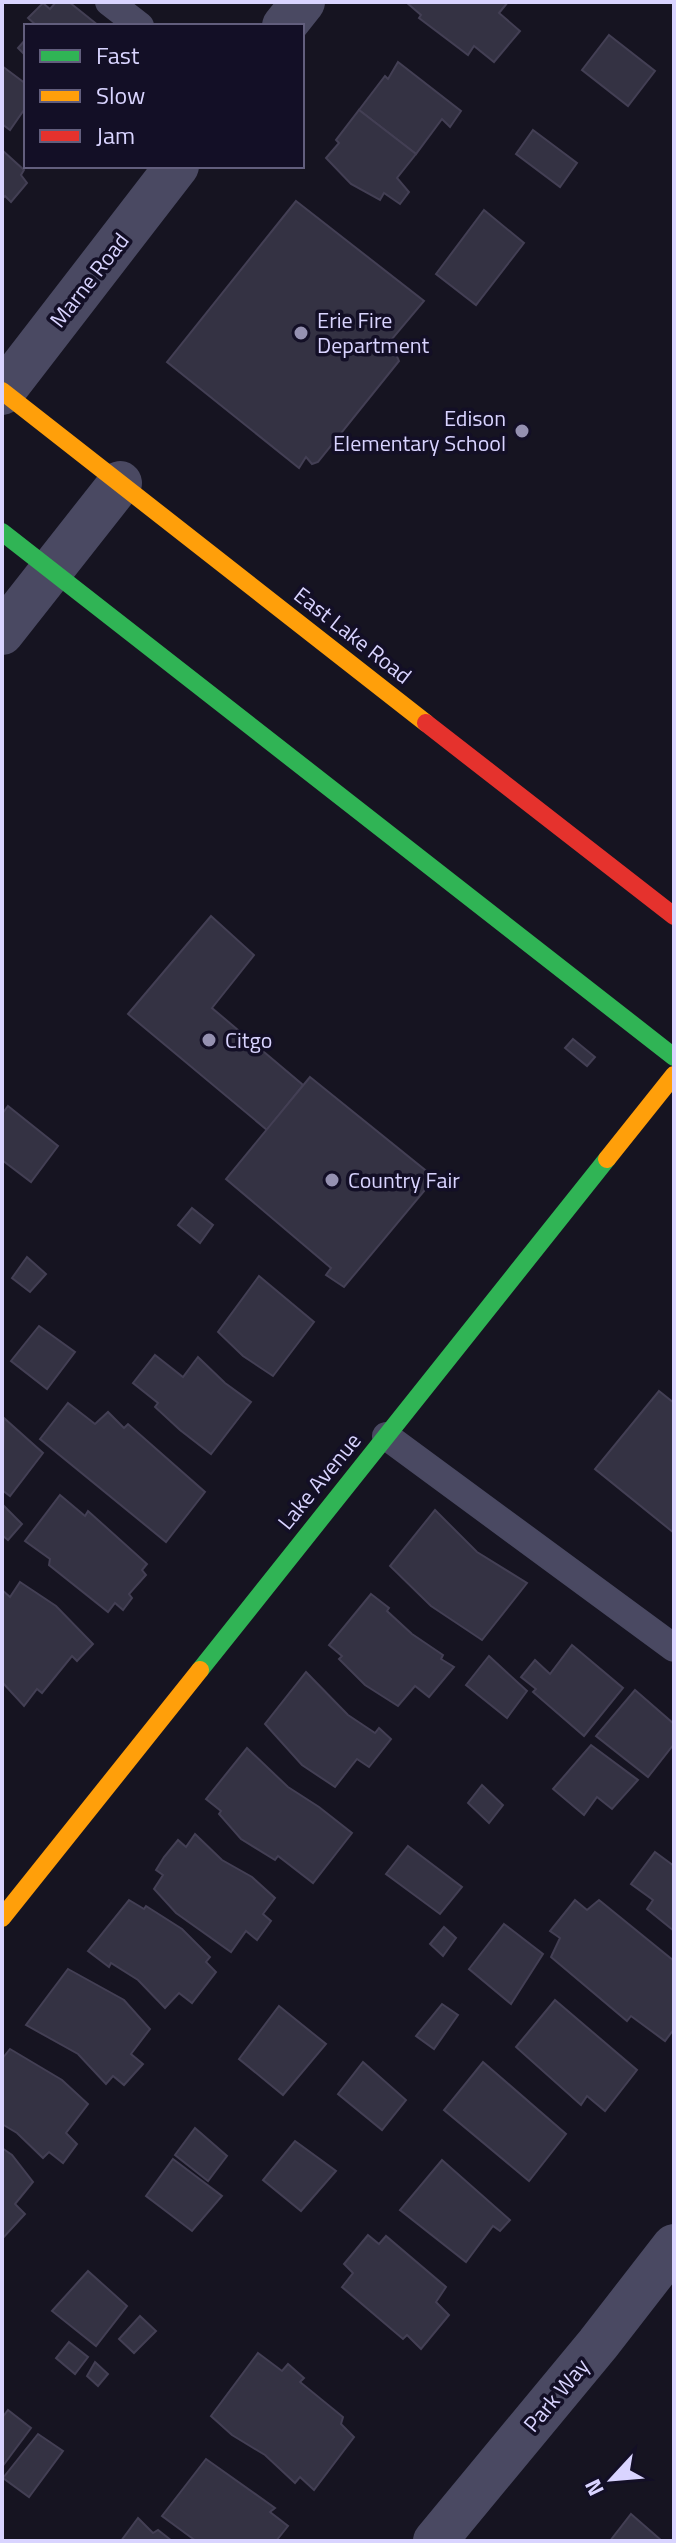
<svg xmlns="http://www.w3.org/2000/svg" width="676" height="2543" font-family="'Titillium Web',sans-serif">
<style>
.building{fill:#343243;stroke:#433f54;stroke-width:2}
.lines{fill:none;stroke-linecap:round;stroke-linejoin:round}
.lane{stroke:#4a4962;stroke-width:28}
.street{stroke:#4a4962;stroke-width:44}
.fast{stroke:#30b455;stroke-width:18}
.slow{stroke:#ff9f0a;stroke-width:18}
.jam{stroke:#e5322d;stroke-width:18}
.poi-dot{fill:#9591b1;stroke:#130f26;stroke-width:3}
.labels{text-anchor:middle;stroke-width:7;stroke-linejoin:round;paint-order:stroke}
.street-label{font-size:22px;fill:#d9d4ff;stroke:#130f26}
.poi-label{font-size:22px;fill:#d9d4ff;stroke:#130f26;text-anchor:start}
</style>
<rect width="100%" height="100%" fill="#161421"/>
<g class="building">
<polygon points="56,2 69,2 99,26 37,26 28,18 43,3 50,9"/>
<polygon points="406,2 508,2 499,13 520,31 494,62 474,46 468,55 419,18 421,15"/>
<polygon points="609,35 655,71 628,106 582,70"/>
<polygon points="26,39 26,56 18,48"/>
<polygon points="398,62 461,111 450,127 442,119 416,154 359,110 385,76 388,79"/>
<polygon points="2,66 26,84 26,107 10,130 2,124"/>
<polygon points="359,110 416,154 397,178 409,192 400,204 384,193 380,200 351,184 326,158 339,143 336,140"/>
<polygon points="533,130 577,163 560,187 516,154"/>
<polygon points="2,150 24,170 21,175 27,183 11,202 5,196 2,199"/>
<polygon points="296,201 424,301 386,346 396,354 399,361 318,462 312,464 306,457 299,468 167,362"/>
<polygon points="484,210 524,243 476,305 436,274"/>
<polygon points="211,916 254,955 212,1008 303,1085 267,1130 128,1014"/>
<polygon points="573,1039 595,1057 587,1066 565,1048"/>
<polygon points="310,1077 435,1178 344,1287 326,1275 331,1268 226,1179"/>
<polygon points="8,1106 58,1146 31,1182 2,1160 2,1114"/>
<polygon points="192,1208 213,1225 200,1243 178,1225"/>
<polygon points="27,1257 46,1274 30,1292 12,1278"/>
<polygon points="259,1276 314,1322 273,1376 243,1356 218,1332"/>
<polygon points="39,1326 75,1352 47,1389 11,1361"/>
<polygon points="155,1355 183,1377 198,1357 225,1383 251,1402 211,1454 180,1430 155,1407 158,1403 133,1383"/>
<polygon points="659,1391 674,1403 674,1533 595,1469"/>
<polygon points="68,1403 95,1424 108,1412 124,1428 128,1424 205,1492 166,1542 40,1439"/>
<polygon points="4,1418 43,1453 10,1496 2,1490"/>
<polygon points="60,1495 85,1516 88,1511 147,1564 142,1570 146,1575 129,1594 132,1598 123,1610 115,1603 108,1612 49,1565 50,1559 25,1541"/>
<polygon points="3,1505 22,1524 8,1540 2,1535"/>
<polygon points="435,1510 477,1552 527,1583 482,1640 431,1606 390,1566"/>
<polygon points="20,1582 56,1606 93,1644 77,1661 72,1656 42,1693 37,1689 24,1706 2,1682 2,1590 10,1597"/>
<polygon points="371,1594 389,1608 387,1611 412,1634 443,1655 441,1659 454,1667 429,1697 415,1686 398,1706 365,1685 339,1659 342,1656 329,1645"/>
<polygon points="572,1645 623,1688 584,1736 533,1692 536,1689 521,1677 535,1660 550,1674"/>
<polygon points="489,1656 527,1691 507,1718 466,1685"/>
<polygon points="306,1672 348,1715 375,1733 379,1728 391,1739 369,1767 357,1759 335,1787 302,1765 265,1724"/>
<polygon points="635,1690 674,1724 674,1744 648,1777 596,1736"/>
<polygon points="591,1745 638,1780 612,1809 597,1797 584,1815 553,1789"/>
<polygon points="247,1748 288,1787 319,1807 352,1833 313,1883 278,1856 275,1860 241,1839 219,1814 221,1811 206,1799"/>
<polygon points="482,1785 503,1805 489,1823 468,1803"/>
<polygon points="195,1834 222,1860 252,1877 275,1898 263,1914 271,1921 257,1940 246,1931 231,1952 176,1913 154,1889 163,1875 156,1870 164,1857 178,1840 186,1847"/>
<polygon points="408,1846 462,1887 440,1914 386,1874"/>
<polygon points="655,1852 674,1866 674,1931 647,1909 653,1900 631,1884"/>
<polygon points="129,1900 144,1909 146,1906 182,1929 210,1957 206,1962 216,1972 192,2003 179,1993 165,2008 138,1980 111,1963 109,1967 88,1951"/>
<polygon points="575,1900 587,1910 599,1900 674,1961 674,2029 665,2041 631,2016 627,2021 551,1957 560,1938 550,1931"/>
<polygon points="504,1924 543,1954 511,2004 469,1969"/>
<polygon points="444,1927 456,1938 443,1956 430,1944"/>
<polygon points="68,1969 124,2000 150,2029 131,2054 143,2064 124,2085 113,2076 106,2084 78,2054 26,2025"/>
<polygon points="555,2000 637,2070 605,2111 587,2096 581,2105 516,2047"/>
<polygon points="442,2004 458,2015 434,2049 416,2036"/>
<polygon points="279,2006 326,2044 283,2095 239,2059"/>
<polygon points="10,2049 62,2080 88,2104 66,2133 77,2144 63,2163 49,2152 43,2158 17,2133 2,2124 2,2059"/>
<polygon points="363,2062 406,2100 382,2130 338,2094"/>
<polygon points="483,2062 566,2134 529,2181 444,2110"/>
<polygon points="195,2128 227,2156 208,2181 175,2155"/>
<polygon points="295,2141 336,2171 301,2211 263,2180"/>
<polygon points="2,2148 12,2155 33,2182 15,2204 25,2214 2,2239"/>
<polygon points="173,2159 222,2196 192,2231 146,2196"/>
<polygon points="442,2160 510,2220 500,2231 493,2226 466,2262 400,2210"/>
<polygon points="368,2235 379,2244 386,2236 446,2287 436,2302 449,2315 421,2349 407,2335 403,2339 342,2287 353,2273 344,2264"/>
<polygon points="88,2271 127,2306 96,2346 52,2311"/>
<polygon points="140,2316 156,2331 134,2353 119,2339"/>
<polygon points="69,2342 88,2357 75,2374 56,2358"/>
<polygon points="258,2353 282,2371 288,2364 304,2378 300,2382 343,2417 341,2424 354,2437 314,2490 300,2477 295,2483 265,2455 232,2435 211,2416"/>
<polygon points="95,2362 108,2374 98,2386 87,2376"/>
<polygon points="8,2410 31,2428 2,2467 2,2418"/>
<polygon points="38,2434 63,2451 29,2497 3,2478"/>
<polygon points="206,2459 275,2508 270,2512 288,2526 276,2541 196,2541 162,2516"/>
<polygon points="631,2514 662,2541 610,2541"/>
<polygon points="138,2518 153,2533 158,2530 172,2541 121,2541"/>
</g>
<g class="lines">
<g class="lane">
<polyline points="109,2 140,26"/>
<polyline points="386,1436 674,1648"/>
</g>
<g class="street">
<polyline points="284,26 303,2"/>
<polyline points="2,393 177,166"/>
<polyline points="2,633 120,483"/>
<polyline points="435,2541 598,2344 674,2246"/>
</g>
<g class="fast">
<polyline points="2,532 674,1057"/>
<polyline points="200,1670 607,1159"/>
</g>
<g class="slow">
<polyline points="2,391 426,723"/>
<polyline points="607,1159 674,1075"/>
<polyline points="2,1918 200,1670"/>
</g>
<polyline class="jam" points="426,723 674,916"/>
</g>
<g class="poi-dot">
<circle cx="301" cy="333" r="8"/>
<circle cx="522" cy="431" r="8"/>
<circle cx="209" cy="1040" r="8"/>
<circle cx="332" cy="1180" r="8"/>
</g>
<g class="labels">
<g class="street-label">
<text transform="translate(89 280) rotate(-52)" y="8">Marne Road</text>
<text transform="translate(353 635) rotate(38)" y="8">East Lake Road</text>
<text transform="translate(319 1481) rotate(-51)" y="8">Lake Avenue</text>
<text transform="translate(556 2395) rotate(-50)" y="8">Park Way</text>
</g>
<g class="poi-label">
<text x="317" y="328">Erie Fire<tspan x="317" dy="25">Department</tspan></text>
<text x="506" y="426" text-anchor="end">Edison<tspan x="506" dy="25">Elementary School</tspan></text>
<text x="225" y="1048">Citgo</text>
<text x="348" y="1188">Country Fair</text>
</g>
</g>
<rect width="676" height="2543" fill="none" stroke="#d9d4ff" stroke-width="8"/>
<rect x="24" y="24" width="280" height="144" fill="#130f26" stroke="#625e7d" stroke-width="2"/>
<rect x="40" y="50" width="40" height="12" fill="#30b455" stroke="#625e7d" stroke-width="2"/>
<text x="96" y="64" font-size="24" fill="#d9d4ff">Fast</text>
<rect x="40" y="90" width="40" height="12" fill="#ff9f0a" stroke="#625e7d" stroke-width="2"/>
<text x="96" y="104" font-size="24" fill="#d9d4ff">Slow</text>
<rect x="40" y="130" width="40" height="12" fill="#e5322d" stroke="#625e7d" stroke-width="2"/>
<text x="96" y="144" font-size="24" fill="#d9d4ff">Jam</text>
<g transform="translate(612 2479) rotate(244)" stroke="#130f26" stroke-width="6" paint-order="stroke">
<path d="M0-6L14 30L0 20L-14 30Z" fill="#d9d4ff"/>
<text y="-12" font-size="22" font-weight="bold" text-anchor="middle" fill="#d9d4ff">N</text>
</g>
</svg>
